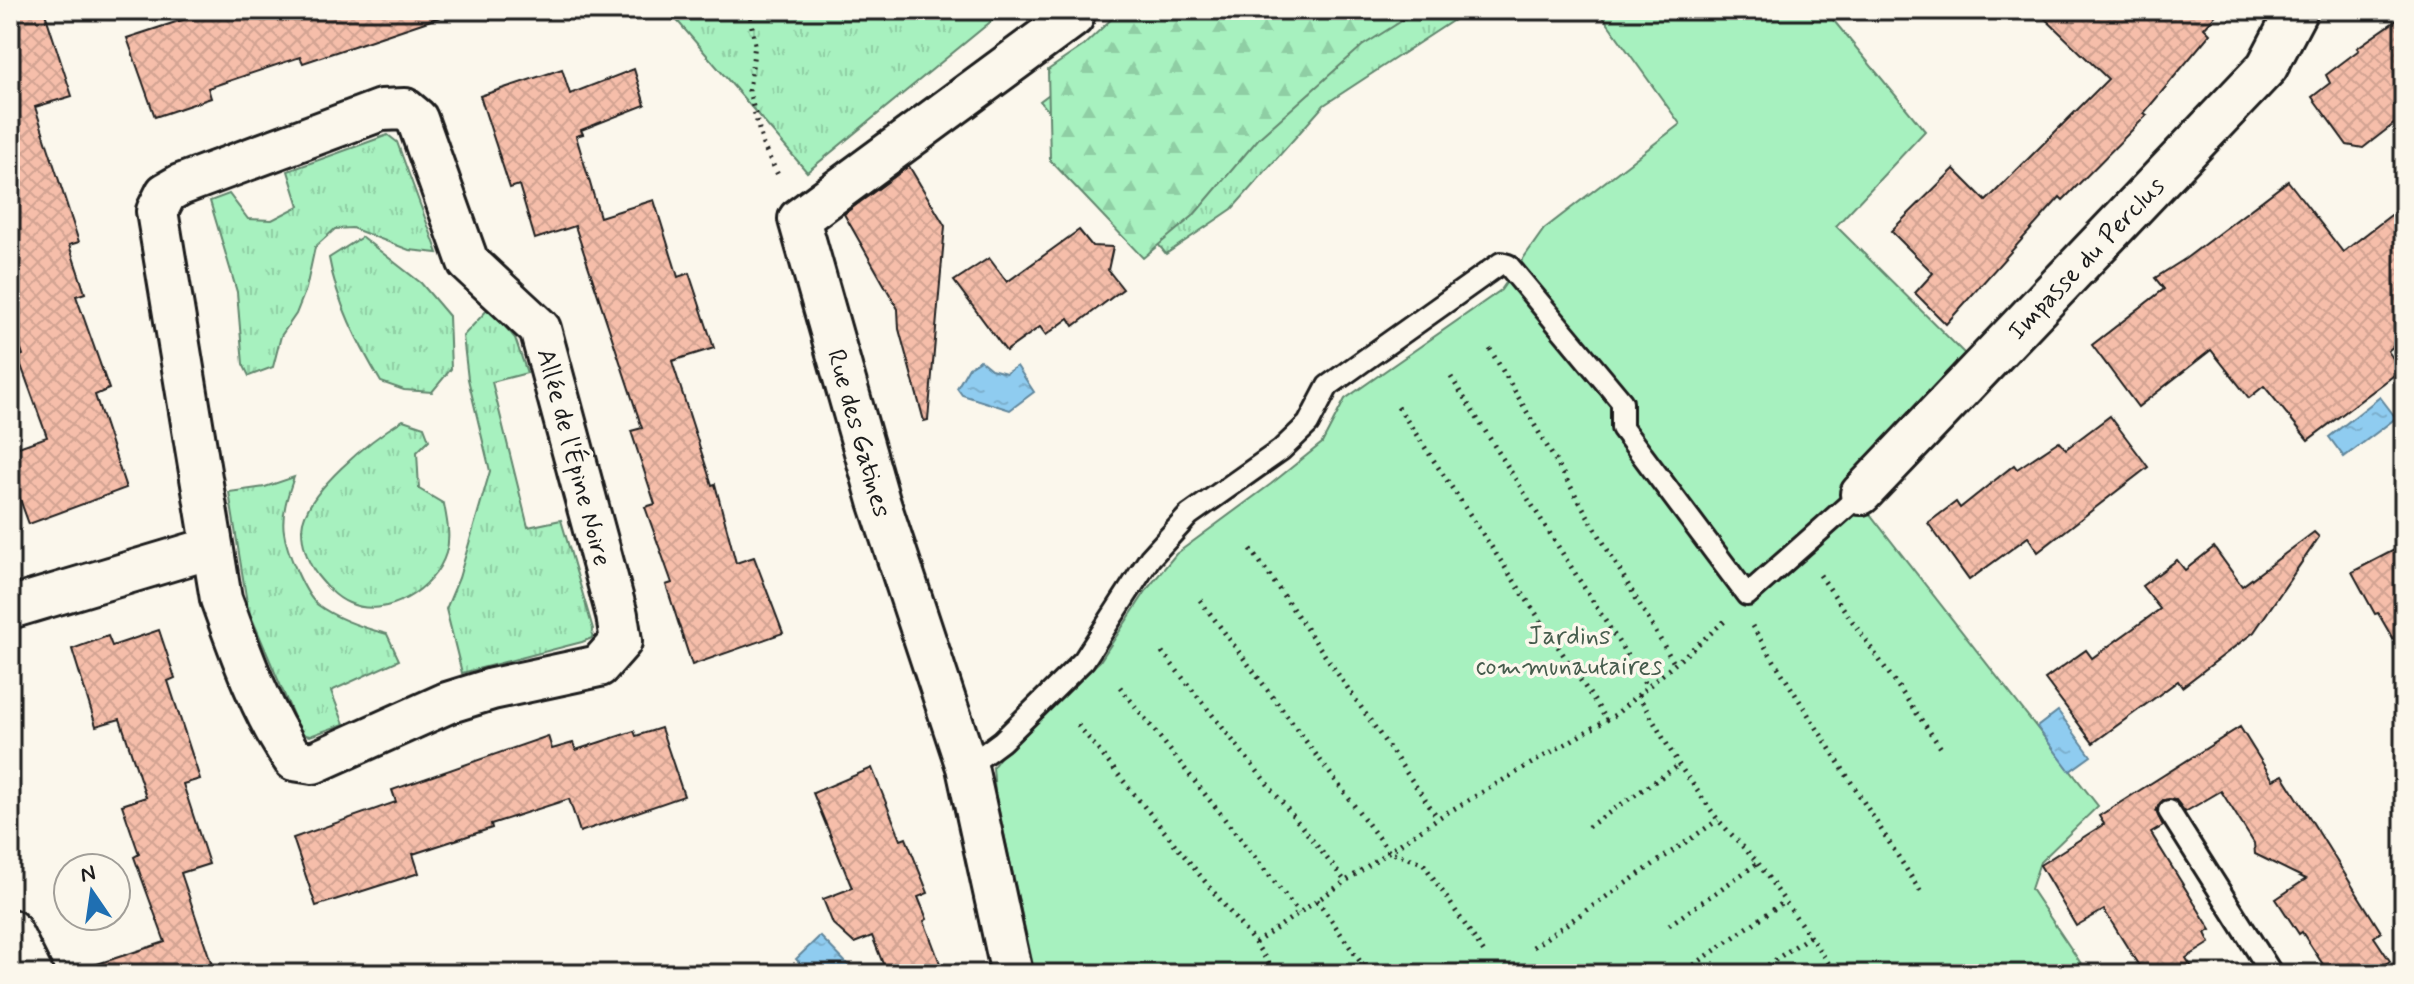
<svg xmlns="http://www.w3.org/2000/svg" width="2414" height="984" font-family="Mynerve,sans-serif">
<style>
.grass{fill:url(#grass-tufts);stroke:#62866e;stroke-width:2}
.forest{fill:url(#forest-firs);stroke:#62866e;stroke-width:2}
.garden{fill:#a7f1bf;stroke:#62866e;stroke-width:2}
.water{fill:url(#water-ripples);stroke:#61869b;stroke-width:2}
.building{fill:url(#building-cross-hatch);stroke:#1c1c1c;stroke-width:2}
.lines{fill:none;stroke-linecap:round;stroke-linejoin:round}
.lane-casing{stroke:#1c1c1c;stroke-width:26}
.street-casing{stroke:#1c1c1c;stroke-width:46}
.path{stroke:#1c1c1c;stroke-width:5;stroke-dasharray:2 6;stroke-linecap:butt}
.lane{stroke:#fbf7ec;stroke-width:20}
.street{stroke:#fbf7ec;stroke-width:40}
.labels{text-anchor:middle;stroke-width:7;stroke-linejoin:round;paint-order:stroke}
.street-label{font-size:26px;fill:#1c1c1c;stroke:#fbf7ec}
.park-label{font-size:26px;fill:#465c4d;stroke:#fbf7ec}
</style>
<defs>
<pattern id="grass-tufts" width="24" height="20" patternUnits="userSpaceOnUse" patternTransform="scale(2)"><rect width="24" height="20" fill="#a7f1bf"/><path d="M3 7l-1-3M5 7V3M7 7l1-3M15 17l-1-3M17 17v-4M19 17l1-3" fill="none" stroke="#8fcea4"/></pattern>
<pattern id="forest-firs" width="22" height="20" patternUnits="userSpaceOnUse" patternTransform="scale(2)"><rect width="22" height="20" fill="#a7f1bf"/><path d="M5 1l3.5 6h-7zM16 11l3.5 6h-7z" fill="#8fcea4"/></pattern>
<pattern id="water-ripples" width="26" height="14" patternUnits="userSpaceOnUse" patternTransform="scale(2)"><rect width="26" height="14" fill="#8fccf0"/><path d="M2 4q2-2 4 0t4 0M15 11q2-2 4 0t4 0" fill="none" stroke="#7bafcd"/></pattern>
<pattern id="building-cross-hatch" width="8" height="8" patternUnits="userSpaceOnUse" patternTransform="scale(2)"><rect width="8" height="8" fill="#f6beaa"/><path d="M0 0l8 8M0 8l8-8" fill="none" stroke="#d2a392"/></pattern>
</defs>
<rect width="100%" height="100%" fill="#fbf7ec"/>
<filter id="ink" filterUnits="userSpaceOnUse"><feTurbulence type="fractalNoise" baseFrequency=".0125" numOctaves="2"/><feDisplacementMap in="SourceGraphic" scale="16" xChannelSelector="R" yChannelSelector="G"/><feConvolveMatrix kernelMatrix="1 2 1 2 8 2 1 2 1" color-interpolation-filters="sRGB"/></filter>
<g filter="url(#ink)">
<g class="grass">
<polygon points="668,10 1005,10 807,172"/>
<polygon points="1161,10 1469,10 1324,105 1232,209 1166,254 1040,101"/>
<polygon points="388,135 397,142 438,253 409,250 352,228 335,229 315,247 306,289 296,314 281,336 273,367 249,376 243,364 237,292 210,201 229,194 248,219 272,220 299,206 288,171"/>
<path d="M362 237 421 283 449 316 451 369 432 392 404 390 381 382C358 343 337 303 329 258Z"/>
<polygon points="489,308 515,338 527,373 492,382 528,527 561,520 593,629 592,638 582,642 462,673 446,609 459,578 490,471 468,379 463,336"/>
<path d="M403 420 424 427 429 440 417 452 419 489 444 504C447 520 451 538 446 553 435 589 386 620 349 603 335 597 326 586 317 575 308 563 302 545 302 529 303 493 373 438 403 420Z"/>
<path d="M294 477C288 494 281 514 284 532 286 550 305 595 318 605 337 619 364 628 387 634L399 660 331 691 344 724 310 736 301 734 248 609 229 492 265 487Z"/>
</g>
<polygon class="forest" points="1121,10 1419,10 1362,46 1259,138 1193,216 1143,258 1050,160 1048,70 1083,46"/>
<polygon class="garden" points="1598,10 1825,10 1925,131 1836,226 1965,354 1845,482 2098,806 2040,862 2031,889 2088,974 1035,974 995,793 993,767 1015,737 1100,661 1148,588 1176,554 1271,484 1322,443 1345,399 1501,290 1544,229 1680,124"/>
<g class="water">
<polygon points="980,360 991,369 1006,373 1017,366 1034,392 1010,410 962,395 957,388 969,367"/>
<polygon points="2380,397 2396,418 2344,457 2329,437"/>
<polygon points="2058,711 2091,756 2070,771 2037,727"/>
<polygon points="820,936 857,974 810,974 796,959"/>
</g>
<g class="building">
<polygon points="10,10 44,10 72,96 35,107 79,242 69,245 85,293 76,296 109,389 95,395 126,488 29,524 10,472 10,450 47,437 18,357 23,355 10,316 10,289 20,286 10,256"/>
<polygon points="182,10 439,10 440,17 303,63 300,57 208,88 211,98 155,117 127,38 185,19"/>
<polygon points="2036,10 2220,10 2204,28 2210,34 2144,113 2147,115 2063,200 2060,197 1946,324 1915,293 1933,273 1891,231 1954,169 1986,201 2108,79"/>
<polygon points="2404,15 2404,116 2363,148 2347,145 2312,97 2330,83 2326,75 2359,50 2357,48"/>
<polygon points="562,69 570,94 634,69 645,105 581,130 583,134 576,136 600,217 654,200 678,277 689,273 714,348 672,361 712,485 715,484 736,563 754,557 783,633 692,665 666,585 672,583 645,507 655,504 631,431 642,428 575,226 535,239 519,185 510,188 480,96"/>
<polygon points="909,166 945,226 928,420 924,421 899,329 898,309 844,214"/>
<polygon points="2288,181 2343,252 2404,205 2404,337 2388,351 2401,370 2308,440 2264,386 2249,398 2211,350 2138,407 2092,345 2164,289 2155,278 2185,259"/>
<polygon points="1079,230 1092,246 1113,247 1108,270 1123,289 1074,326 1069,318 1046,335 1040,327 1006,351 954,281 989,258 1007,282"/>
<polygon points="2110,416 2148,467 2038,552 2028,537 1969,580 1928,523 1956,502 1960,508 2014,465 2017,469 2059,441 2066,449"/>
<polygon points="2314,532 2319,537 2254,632 2182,687 2178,681 2093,743 2045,679 2086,650 2092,658 2160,609 2142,586 2177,560 2185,570 2214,547 2242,586"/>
<polygon points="2404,545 2404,658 2378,613 2375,614 2352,572"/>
<polygon points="159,630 175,678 168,681 200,779 183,784 209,864 181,873 215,974 89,974 88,967 165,942 134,857 139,854 122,805 146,797 120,719 96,726 72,649 108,636 112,646"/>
<polygon points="2240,727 2273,780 2283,775 2381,932 2374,937 2390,961 2370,974 2329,974 2302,932 2299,934 2276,899 2306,879 2255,854 2254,843 2221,791 2185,812 2176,800 2163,800 2156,811 2163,826 2151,833 2211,930 2205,933 2210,943 2186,958 2196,974 2144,974 2104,910 2076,926 2040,865 2104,824 2099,816"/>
<polygon points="661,728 684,796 580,832 569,799 491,824 492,828 413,854 419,873 316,906 293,838 396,802 392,790 548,736 552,749 573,743 576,750 634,731 636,736"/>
<polygon points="872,768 901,840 906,838 928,893 918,897 927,919 924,921 944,974 887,974 872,936 854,943 833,924 823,899 852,888 813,793"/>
</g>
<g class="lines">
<g class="lane-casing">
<g id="lane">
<polyline points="967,767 1002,741 1084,660 1150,558 1189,515 1281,450 1308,424 1328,386 1501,263 1508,265 1622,402 1622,428 1747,595 1861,494"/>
<polyline points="2169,811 2272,974"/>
</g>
</g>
<g class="street-casing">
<g id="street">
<path d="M405 109 417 119 468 262 540 329 617 615 621 641 599 666 492 689 447 703 313 763 294 760C261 712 241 654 221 599L157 211 166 193 180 185 381 110Z"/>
<path id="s1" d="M1861 494 2267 67 2297 10"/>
<polyline points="10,608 211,548"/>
<polyline points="10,930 32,974"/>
<polyline points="1012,974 967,767 879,501 799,219 1073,17"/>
</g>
</g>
<g class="path">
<polyline points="749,10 755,44 749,91 763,145 780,179"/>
<polyline points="1490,349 1674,663"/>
<polyline points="1451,377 1647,687"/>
<polyline points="1398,407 1607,720"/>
<polyline points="1251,549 1438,818"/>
<polyline points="1820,575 1941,748"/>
<polyline points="1200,600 1389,852 1423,863 1485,954"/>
<polyline points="1752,626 1922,894"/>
<polyline points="1162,652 1345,881"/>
<polyline points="1120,687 1299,913"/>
<polyline points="1638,695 1679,765 1718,820 1758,863 1836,974"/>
<polyline points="1078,725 1255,943 1276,974"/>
<polyline points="1588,827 1679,765"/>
<polyline points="1317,900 1369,974"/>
<polyline points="1669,925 1758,863"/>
<polyline points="1255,943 1438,818 1615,715 1725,621"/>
<polyline points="1533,947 1718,820"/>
<polyline points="1694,965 1784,902"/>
<polyline points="1755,974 1810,936"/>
</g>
<use href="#lane" class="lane"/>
<use href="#street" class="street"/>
</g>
</g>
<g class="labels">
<g class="street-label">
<text dy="9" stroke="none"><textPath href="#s1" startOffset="326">Impasse du Perclus</textPath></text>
<text transform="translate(860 433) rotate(74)" y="9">Rue des Gatines</text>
<text transform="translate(575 457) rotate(75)" y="9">Allée de l'Épine Noire</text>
</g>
<g class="park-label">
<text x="1569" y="644">Jardins<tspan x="1569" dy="30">communautaires</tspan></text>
</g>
</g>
<rect width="2414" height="984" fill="none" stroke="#fbf7ec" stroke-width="40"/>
<rect x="20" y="20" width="2374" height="944" fill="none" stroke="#1c1c1c" stroke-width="3" filter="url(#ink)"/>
<g transform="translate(92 892) rotate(347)"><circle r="38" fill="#fbf7ec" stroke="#a29f99" stroke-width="2"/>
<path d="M0-6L14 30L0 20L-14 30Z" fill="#1f6fb2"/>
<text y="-12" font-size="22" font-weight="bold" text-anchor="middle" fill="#1c1c1c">N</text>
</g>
</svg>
